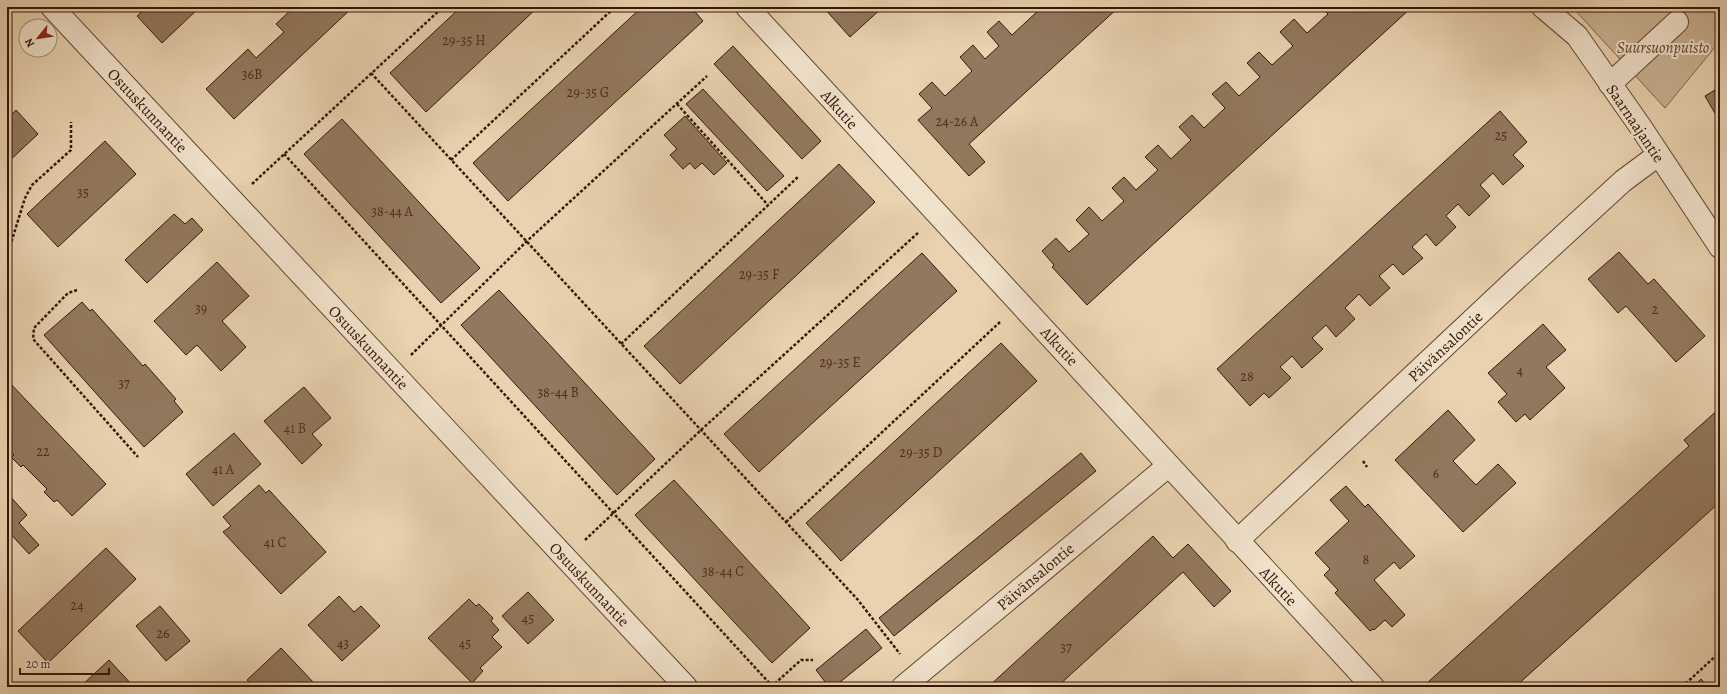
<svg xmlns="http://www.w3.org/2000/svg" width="1727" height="694" font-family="Alegreya,serif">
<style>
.green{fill:#cab293;stroke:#7f644c}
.building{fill:#92785e;stroke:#341706}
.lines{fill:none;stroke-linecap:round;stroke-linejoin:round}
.minor-casing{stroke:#614630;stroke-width:24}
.path{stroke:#341706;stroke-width:2.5;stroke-dasharray:3 2;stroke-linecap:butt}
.minor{stroke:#f1e2cc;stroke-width:22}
.labels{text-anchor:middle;stroke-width:4;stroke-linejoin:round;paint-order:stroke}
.number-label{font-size:14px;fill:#4c2f1c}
.park-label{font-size:16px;font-style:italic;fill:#614630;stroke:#f1e2cc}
.street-label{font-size:16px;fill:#341706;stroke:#f1e2cc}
</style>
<rect width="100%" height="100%" fill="#e9d2b0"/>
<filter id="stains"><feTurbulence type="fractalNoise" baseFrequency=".005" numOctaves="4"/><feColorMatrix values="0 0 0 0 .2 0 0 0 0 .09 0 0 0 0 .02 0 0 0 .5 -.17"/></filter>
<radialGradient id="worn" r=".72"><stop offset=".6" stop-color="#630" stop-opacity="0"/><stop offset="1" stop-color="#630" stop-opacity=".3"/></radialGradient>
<polygon class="green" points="1572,7 1720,7 1720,41 1665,108"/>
<g class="building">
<polygon points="147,7 200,7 162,43 137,16"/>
<polygon points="294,7 353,7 234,119 206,89 248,49 256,58 284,32 276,24"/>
<polygon points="461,7 538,7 426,112 390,73"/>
<polygon points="642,7 691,7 703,21 508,201 473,163"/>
<polygon points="823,7 883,7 850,37"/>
<polygon points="1038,7 1119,7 969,144 985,162 969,176 918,120 932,108 919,94 932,82 945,96 972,71 960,57 973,45 985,59 999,46 987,32 999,21 1012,35 1040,9"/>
<polygon points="1321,7 1412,7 1087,305 1052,267 1054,265 1042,251 1056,238 1069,252 1089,234 1076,220 1089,207 1102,221 1124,201 1112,188 1124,177 1136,190 1158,170 1145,157 1158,145 1171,159 1191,140 1179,127 1192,115 1204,128 1225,108 1212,94 1226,82 1239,96 1260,77 1247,63 1259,52 1272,65 1293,46 1280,32 1294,19 1307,33 1328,14"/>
<polygon points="733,46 821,141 802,159 714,64"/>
<polygon points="1720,87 1720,122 1705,96"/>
<polygon points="703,89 784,176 767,191 686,104"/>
<polygon points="16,110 38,134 7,163 7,119"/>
<polygon points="1500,111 1527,142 1513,155 1524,166 1503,185 1493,173 1480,185 1490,196 1469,216 1458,204 1446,216 1456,227 1436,246 1426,234 1412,247 1423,258 1403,275 1393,264 1379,276 1390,288 1370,306 1359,294 1345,308 1355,319 1336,337 1326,325 1312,338 1323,349 1302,368 1292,356 1280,367 1291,378 1269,398 1264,393 1250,406 1217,369"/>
<polygon points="685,116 727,163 714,175 702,163 695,169 690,163 683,169 670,155 677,149 664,135"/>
<polygon points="342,119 480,268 441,303 304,154"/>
<polygon points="105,141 136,174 58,247 27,214"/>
<polygon points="839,164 875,202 680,384 644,346"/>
<polygon points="174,214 185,224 192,218 203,230 147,283 125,260"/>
<polygon points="1619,252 1648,284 1654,279 1705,336 1676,362 1626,306 1618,313 1588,279"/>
<polygon points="922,253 957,291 759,472 724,434"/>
<polygon points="217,262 249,296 222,321 246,347 221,371 197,345 186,355 154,321"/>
<polygon points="499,290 655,459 617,495 461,325"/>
<polygon points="82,302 90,311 92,309 143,366 145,364 176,399 174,401 183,412 144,447 44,335"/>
<polygon points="1543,324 1566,350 1546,367 1565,388 1530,420 1525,414 1516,422 1498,402 1507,394 1488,373"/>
<polygon points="1001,343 1037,381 841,561 806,523"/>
<polygon points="7,380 106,484 72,516 57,500 54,502 44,492 47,489 23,465 21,467 11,457 14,455 7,448"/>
<polygon points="304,387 331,418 312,434 322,445 302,464 264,421"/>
<polygon points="1720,408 1720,502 1515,687 1430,687 1427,683 1689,446 1684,440"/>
<polygon points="1448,410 1475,440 1453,461 1476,485 1498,464 1516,483 1463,532 1395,460"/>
<polygon points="234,433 261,464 213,506 186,474"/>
<polygon points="1081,453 1096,471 894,636 879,618"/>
<polygon points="674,480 810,628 772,663 635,515"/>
<polygon points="259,485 266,493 269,490 326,552 281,594 223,532 231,526 223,517"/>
<polygon points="1346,486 1365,507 1368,504 1415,556 1400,569 1394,562 1374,580 1405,615 1392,627 1385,620 1374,630 1373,629 1370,631 1335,593 1338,590 1324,575 1330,569 1315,553 1349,521 1330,500"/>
<polygon points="7,493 27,515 19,523 39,545 29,554 7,530"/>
<polygon points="1153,536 1173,558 1188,544 1231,591 1214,607 1183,572 1057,687 988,687"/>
<polygon points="106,548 136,579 48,663 18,631"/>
<polygon points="528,592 554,620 528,644 502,616"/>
<polygon points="339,596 354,612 361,606 380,626 342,661 308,625"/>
<polygon points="469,599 476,606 479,604 493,618 491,621 499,630 492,637 502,647 480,668 483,671 472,683 428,638"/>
<polygon points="160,606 190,641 166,661 136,626"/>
<polygon points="866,629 882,648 834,687 829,687 816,670"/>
<polygon points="281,648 313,682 308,687 254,687 247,680"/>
<polygon points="109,660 134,687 80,687"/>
<polygon points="1720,678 1720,687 1710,687"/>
<polygon points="1701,679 1708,687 1693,687"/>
</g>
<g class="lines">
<g class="minor-casing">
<g id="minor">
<polyline points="52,7 686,687"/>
<polyline points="747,7 1373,687"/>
<polyline points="1543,7 1577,36 1642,129 1720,247"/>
<polyline points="1610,84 1677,22"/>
<polyline points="1237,541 1515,280 1623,181 1658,155"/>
<polyline points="903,687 1168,466"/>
</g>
</g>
<g class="path">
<polyline points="371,73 858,600 900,654"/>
<polyline points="677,104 768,205"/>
<polyline points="284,154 772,686"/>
<polyline points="451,160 615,7"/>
<polyline points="252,184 443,7"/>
<polyline points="7,256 25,198 32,185 71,150 71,122"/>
<polyline points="77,290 68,293 34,328 33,339 138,457"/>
<polyline points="621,344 799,176"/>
<polyline points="411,355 526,242 707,76"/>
<polyline points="1363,461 1367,467"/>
<polyline points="786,522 1000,322"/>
<polyline points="585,540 701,430 919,232"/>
<polyline points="771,687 801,660 813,660"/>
<polyline points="1682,687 1720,652"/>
</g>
<use href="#minor" class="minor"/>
</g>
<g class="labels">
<g class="number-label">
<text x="464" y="45">29-35 H</text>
<text x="252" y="79">36B</text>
<text x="588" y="97">29-35 G</text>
<text x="957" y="126">24-26 A</text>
<text x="1501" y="140">25</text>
<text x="83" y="197">35</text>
<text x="392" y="216">38-44 A</text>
<text x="759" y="279">29-35 F</text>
<text x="201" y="313">39</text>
<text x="1655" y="314">2</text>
<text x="840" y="367">29-35 E</text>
<text x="1520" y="375">4</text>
<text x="1247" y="381">28</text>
<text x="124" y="388">37</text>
<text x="558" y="397">38-44 B</text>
<text x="295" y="433">41 B</text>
<text x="43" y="456">22</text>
<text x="921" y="457">29-35 D</text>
<text x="223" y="474">41 A</text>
<text x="1436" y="478">6</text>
<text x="275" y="547">41 C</text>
<text x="1366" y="564">8</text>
<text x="723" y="576">38-44 C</text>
<text x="77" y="610">24</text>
<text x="528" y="623">45</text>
<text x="163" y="638">26</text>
<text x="343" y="648">43</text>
<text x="465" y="648">45</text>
<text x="1066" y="652">37</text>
</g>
<g class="park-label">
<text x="1663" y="53">Suursuonpuisto</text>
</g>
<g class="street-label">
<text transform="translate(840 109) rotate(48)" y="6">Alkutie</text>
<text transform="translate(148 110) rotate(47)" y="6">Osuuskunnantie</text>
<text transform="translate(1636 123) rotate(56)" y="6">Saarnaajantie</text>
<text transform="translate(1060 346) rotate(47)" y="6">Alkutie</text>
<text transform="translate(1445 346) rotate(-43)" y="6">Päivänsalontie</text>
<text transform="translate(369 347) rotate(47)" y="6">Osuuskunnantie</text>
<text transform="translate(1035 576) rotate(-40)" y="6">Päivänsalontie</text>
<text transform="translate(590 584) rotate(47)" y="6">Osuuskunnantie</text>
<text transform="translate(1279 586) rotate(47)" y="6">Alkutie</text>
</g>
</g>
<rect width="1727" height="694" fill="none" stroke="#e9d2b0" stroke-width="24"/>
<rect x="8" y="8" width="1711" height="678" fill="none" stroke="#341706" stroke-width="2"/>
<rect x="12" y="12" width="1703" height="670" fill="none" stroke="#341706"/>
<g transform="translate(38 38) rotate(240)"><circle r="19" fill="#f1e2cc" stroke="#a5917d"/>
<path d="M0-3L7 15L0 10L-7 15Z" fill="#8f2418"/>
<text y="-6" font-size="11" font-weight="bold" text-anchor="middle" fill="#341706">N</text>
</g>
<path d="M20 668v6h89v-6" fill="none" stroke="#341706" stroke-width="2"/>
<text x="26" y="668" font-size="12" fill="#341706" stroke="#f1e2cc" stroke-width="3" paint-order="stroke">20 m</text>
<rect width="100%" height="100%" filter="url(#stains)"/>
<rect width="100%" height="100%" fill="url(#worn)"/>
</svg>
